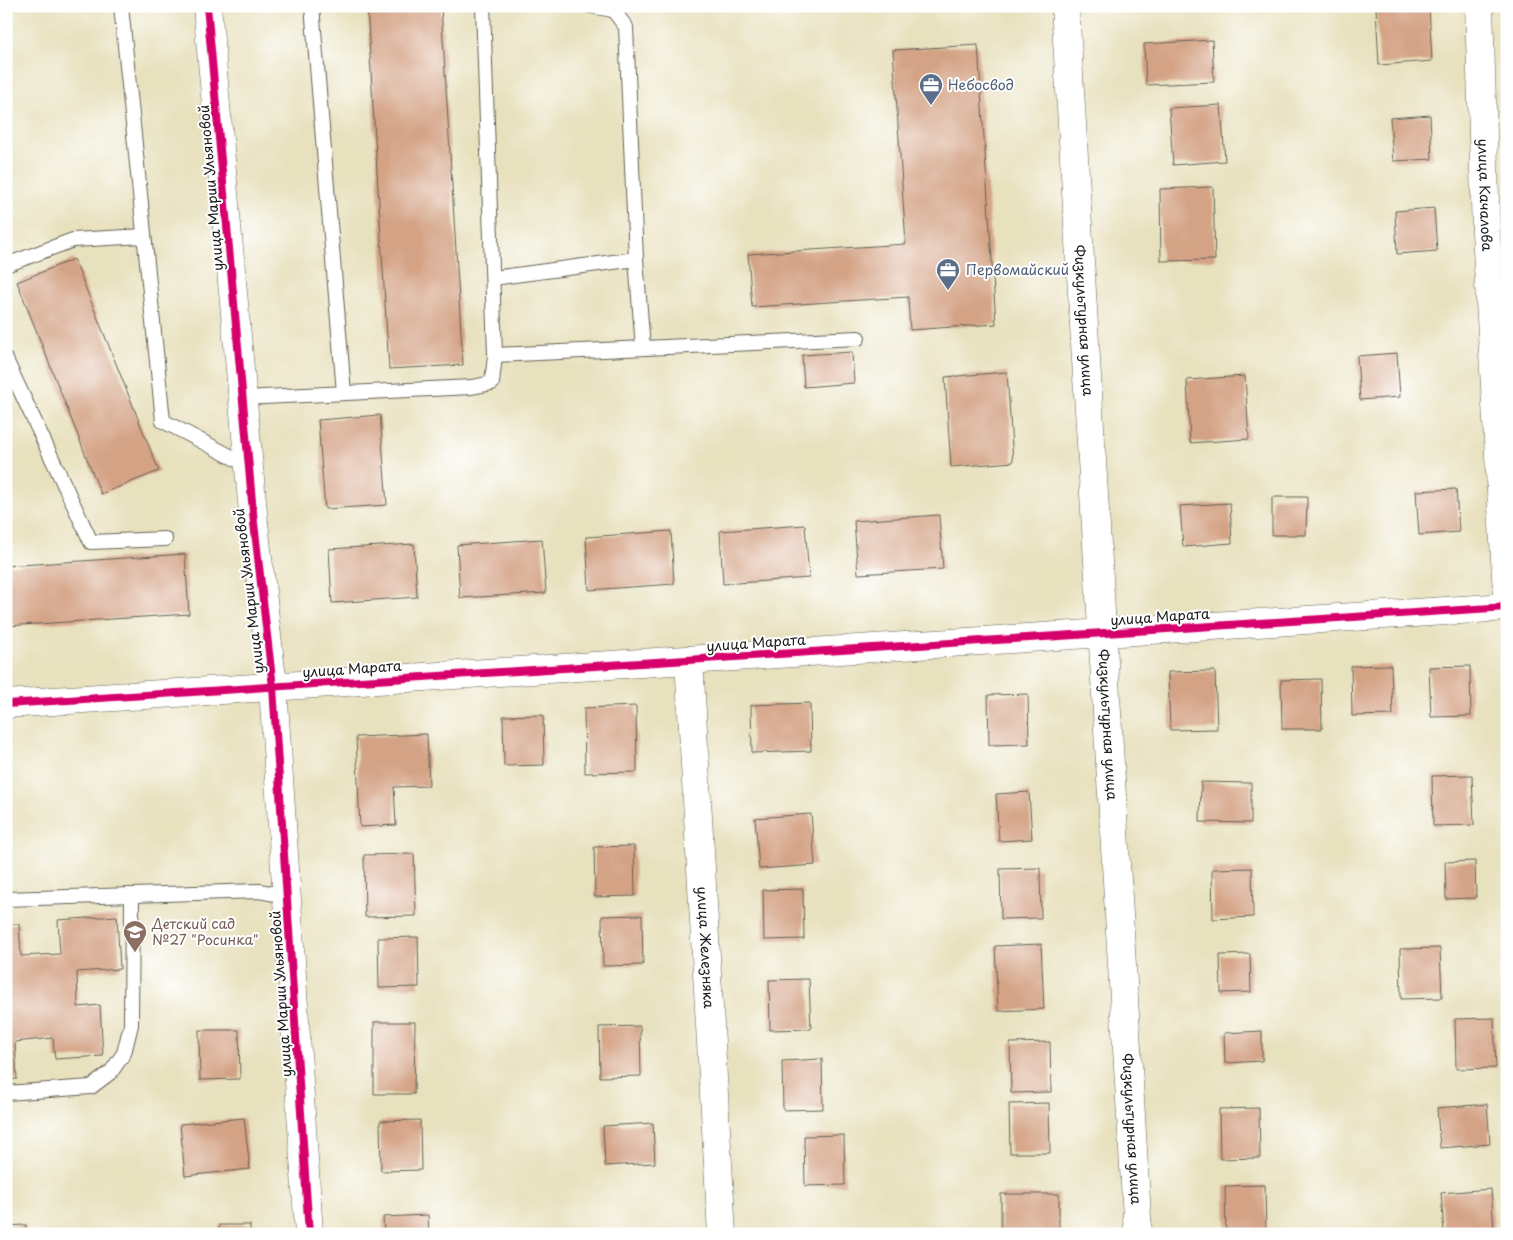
<svg xmlns="http://www.w3.org/2000/svg" width="1513" height="1240" font-family="'Playpen Sans',sans-serif">
<style>
.building{fill:#d4a385}
.lines{fill:none;stroke-linecap:round;stroke-linejoin:round}
.service-casing{stroke:#636155;stroke-width:16}
.minor-casing{stroke:#636155;stroke-width:29}
.service{stroke:#fff;stroke-width:14}
.minor{stroke:#fff;stroke-width:28}
.cycleway-casing{stroke:#fff;stroke-width:11}
.cycleway{stroke:#d6006c;stroke-width:8}
.labels{text-anchor:middle;stroke-width:4;stroke-linejoin:round;paint-order:stroke}
.service-label{font-size:14px;fill:#4e5e75;stroke:#fff;text-anchor:start}
.street-label{font-size:14px;fill:#1c1c1c;stroke:#fff}
.education-label{font-size:14px;fill:#785e54;stroke:#fff;text-anchor:start}
</style>
<rect width="100%" height="100%" fill="#fff"/>
<filter id="ink" filterUnits="userSpaceOnUse"><feTurbulence type="fractalNoise" baseFrequency=".02" numOctaves="2"/><feDisplacementMap in="SourceGraphic" scale="10" xChannelSelector="R" yChannelSelector="G"/><feConvolveMatrix kernelMatrix="1 2 1 2 8 2 1 2 1" color-interpolation-filters="sRGB"/></filter>
<filter id="wash" filterUnits="userSpaceOnUse"><feTurbulence type="fractalNoise" baseFrequency=".0096" numOctaves="4" result="noise"/><feDisplacementMap in="SourceGraphic" scale="20" xChannelSelector="R" yChannelSelector="G"/><feGaussianBlur stdDeviation="1.12" result="paint"/><feColorMatrix in="noise" values="0 0 0 0 0 0 0 0 0 0 0 0 0 0 0 0 0 1.4 0 .05"/><feComposite in="paint" operator="in"/></filter>
<g filter="url(#wash)">
<rect width="100%" height="100%" fill="#e8e1be"/>
<g id="blocks">
<g class="building">
<polygon points="367,6 441,6 463,365 389,369"/>
<polygon points="1429,6 1432,61 1379,65 1376,8"/>
<polygon points="1212,40 1214,82 1146,85 1144,44"/>
<polygon points="978,45 996,324 910,330 908,297 752,307 748,254 906,244 893,50"/>
<polygon points="1221,105 1225,161 1173,165 1169,108"/>
<polygon points="1430,115 1432,159 1393,161 1390,118"/>
<polygon points="1213,187 1215,260 1161,261 1160,189"/>
<polygon points="1434,208 1437,251 1397,254 1395,211"/>
<polygon points="74,259 159,471 101,494 17,282"/>
<polygon points="852,352 854,383 804,387 802,355"/>
<polygon points="1397,353 1400,397 1360,400 1357,356"/>
<polygon points="1007,372 1013,462 951,467 945,377"/>
<polygon points="1245,376 1249,439 1190,443 1187,380"/>
<polygon points="380,415 387,505 325,509 318,420"/>
<polygon points="1456,489 1459,532 1419,535 1416,491"/>
<polygon points="1272,497 1307,497 1306,535 1272,535"/>
<polygon points="1230,503 1232,543 1183,547 1180,506"/>
<polygon points="939,515 943,569 858,574 854,521"/>
<polygon points="805,525 809,578 723,584 720,531"/>
<polygon points="671,531 674,584 589,590 586,537"/>
<polygon points="542,539 546,593 460,598 457,545"/>
<polygon points="414,544 417,597 332,603 329,549"/>
<polygon points="185,554 189,614 6,626 6,566"/>
<polygon points="1391,665 1393,715 1352,716 1351,666"/>
<polygon points="1470,666 1471,716 1431,717 1429,667"/>
<polygon points="1215,671 1217,729 1170,730 1168,672"/>
<polygon points="1321,679 1322,729 1282,729 1281,680"/>
<polygon points="1028,694 1029,744 989,745 988,695"/>
<polygon points="810,703 811,751 752,753 751,705"/>
<polygon points="636,706 637,772 585,773 584,708"/>
<polygon points="543,715 544,765 504,766 503,716"/>
<polygon points="427,734 429,786 394,787 396,825 360,827 356,737"/>
<polygon points="1472,775 1474,825 1433,826 1432,776"/>
<polygon points="1201,782 1251,783 1251,823 1200,822"/>
<polygon points="1029,792 1032,839 999,841 996,794"/>
<polygon points="811,814 815,865 759,869 755,818"/>
<polygon points="634,846 635,896 595,897 594,847"/>
<polygon points="414,854 416,916 365,917 364,855"/>
<polygon points="1475,861 1476,898 1446,899 1445,862"/>
<polygon points="1040,868 1041,918 1001,919 1000,869"/>
<polygon points="1252,868 1253,917 1213,919 1212,869"/>
<polygon points="803,889 804,939 764,940 763,890"/>
<polygon points="642,915 643,965 603,966 602,916"/>
<polygon points="117,916 120,969 77,972 78,1007 100,1005 103,1056 55,1059 53,1038 15,1042 17,1079 6,1080 6,924 19,924 21,956 60,954 58,920"/>
<polygon points="418,937 419,987 379,988 378,938"/>
<polygon points="1041,944 1044,1009 998,1011 995,946"/>
<polygon points="1440,948 1442,998 1401,999 1400,949"/>
<polygon points="1250,954 1251,992 1221,993 1220,955"/>
<polygon points="809,979 811,1029 770,1030 769,980"/>
<polygon points="1494,1018 1496,1068 1456,1069 1455,1019"/>
<polygon points="374,1022 415,1022 414,1094 374,1094"/>
<polygon points="640,1026 641,1076 600,1077 599,1027"/>
<polygon points="199,1030 239,1030 240,1079 200,1080"/>
<polygon points="1262,1031 1262,1061 1225,1063 1224,1033"/>
<polygon points="1050,1042 1051,1092 1011,1093 1010,1043"/>
<polygon points="822,1059 823,1109 783,1110 782,1061"/>
<polygon points="1049,1103 1050,1153 1010,1153 1009,1104"/>
<polygon points="1487,1104 1490,1144 1440,1148 1437,1108"/>
<polygon points="1259,1108 1260,1158 1220,1159 1219,1109"/>
<polygon points="244,1118 250,1169 185,1176 180,1124"/>
<polygon points="420,1120 421,1170 381,1171 380,1121"/>
<polygon points="653,1123 655,1163 605,1166 603,1126"/>
<polygon points="844,1135 845,1185 805,1186 804,1136"/>
<polygon points="1265,1185 1266,1234 1226,1234 1225,1186"/>
<polygon points="1491,1189 1494,1229 1444,1233 1441,1193"/>
<rect x="1001" y="1194" width="58" height="40"/>
<polygon points="428,1215 429,1234 384,1234 383,1217"/>
<polygon points="26,1225 26,1234 6,1234 6,1226"/>
<rect x="219" y="1225" width="31" height="9"/>
<polygon points="802,1232 828,1232 829,1234 802,1234"/>
</g>
</g>
</g>
<g filter="url(#ink)">
<use href="#blocks" fill-opacity="0" stroke="#636155" stroke-width="1"/>
<g class="lines">
<g class="service-casing">
<g id="service">
<polyline points="121,6 163,421 249,466"/>
<polyline points="312,6 344,393"/>
<polyline points="591,6 613,10 626,27 636,259 643,348"/>
<polyline points="6,265 73,240 144,236"/>
<polyline points="493,278 636,259"/>
<polyline points="495,355 858,338"/>
<polyline points="6,360 91,542 165,539"/>
<polyline points="242,398 472,387 492,383 495,355 483,6"/>
<polyline points="6,899 259,891 287,896"/>
<polyline points="6,1093 91,1087 111,1072 124,1053 131,1025 132,895"/>
</g>
</g>
<g class="minor-casing">
<g id="minor">
<polyline points="207,6 254,523 273,687 309,1234"/>
<path id="s1" d="M1065 6 1138 1234"/>
<path id="s2" d="M1479 6 1486 232 1507 593"/>
<path id="s3" d="M689 660 722 1234"/>
<polyline points="6,704 1507,607"/>
</g>
</g>
<use href="#service" class="service"/>
<use href="#minor" class="minor"/>
<g class="cycleway-casing">
<g id="cycleway">
<polyline points="207,6 254,523 273,687 309,1234"/>
<polyline points="6,704 1507,607"/>
</g>
</g>
<use href="#cycleway" class="cycleway"/>
</g>
</g>
<defs>
<g id="office-pin" transform="scale(1.25)"><path d="M0 17L-7.5 6A9.5 9.5 0 1 1 7.5 6Z" fill="#5c6f8a" stroke="#fff"/><path d="M-6-3h4V-5.5h4V-3h4V5H-6ZM-1-4.5V-3h2v-1.5ZM-6 0V1H6V0Z" fill="#fff"/></g>
<g id="school-pin" transform="scale(1.25)"><path d="M0 17L-7.5 6A9.5 9.5 0 1 1 7.5 6Z" fill="#8d6e63" stroke="#fff"/><path d="M0-5L7-2L0 1L-7-2ZM-4 1L0 2.5L4 1V4Q0 6-4 4Z" fill="#fff"/></g>
</defs>
<g fill-rule="evenodd">
<use href="#office-pin" x="931" y="85"/>
<use href="#office-pin" x="948" y="270"/>
<use href="#school-pin" x="135" y="932"/>
</g>
<g class="labels">
<g class="service-label">
<text x="948" y="90">Небосвод</text>
<text x="966" y="275">Первомайский</text>
</g>
<g class="street-label">
<text transform="translate(211 188) rotate(-95)" y="5">улица Марии Ульяновой</text>
<text dy="5" stroke="none"><textPath href="#s2" startOffset="189">улица Качалова</textPath></text>
<text dy="5" stroke="none"><textPath href="#s1" startOffset="315">Физкультурная улица</textPath></text>
<text transform="translate(249 591) rotate(-97)" y="5">улица Марии Ульяновой</text>
<text transform="translate(1160 617) rotate(-4)" y="5">улица Марата</text>
<text transform="translate(756 643) rotate(-4)" y="5">улица Марата</text>
<text transform="translate(352 669) rotate(-4)" y="5">улица Марата</text>
<text dy="5" stroke="none"><textPath href="#s1" startOffset="720">Физкультурная улица</textPath></text>
<text dy="5" stroke="none"><textPath href="#s3" startOffset="288">улица Железняка</textPath></text>
<text transform="translate(281 994) rotate(-94)" y="5">улица Марии Ульяновой</text>
<text dy="5" stroke="none"><textPath href="#s1" startOffset="1125">Физкультурная улица</textPath></text>
</g>
<g class="education-label">
<text x="152" y="929">Детский сад<tspan x="152" dy="16">№27 "Росинка"</tspan></text>
</g>
</g>
<rect width="1513" height="1240" fill="none" stroke="#fff" stroke-width="25"/>
</svg>
